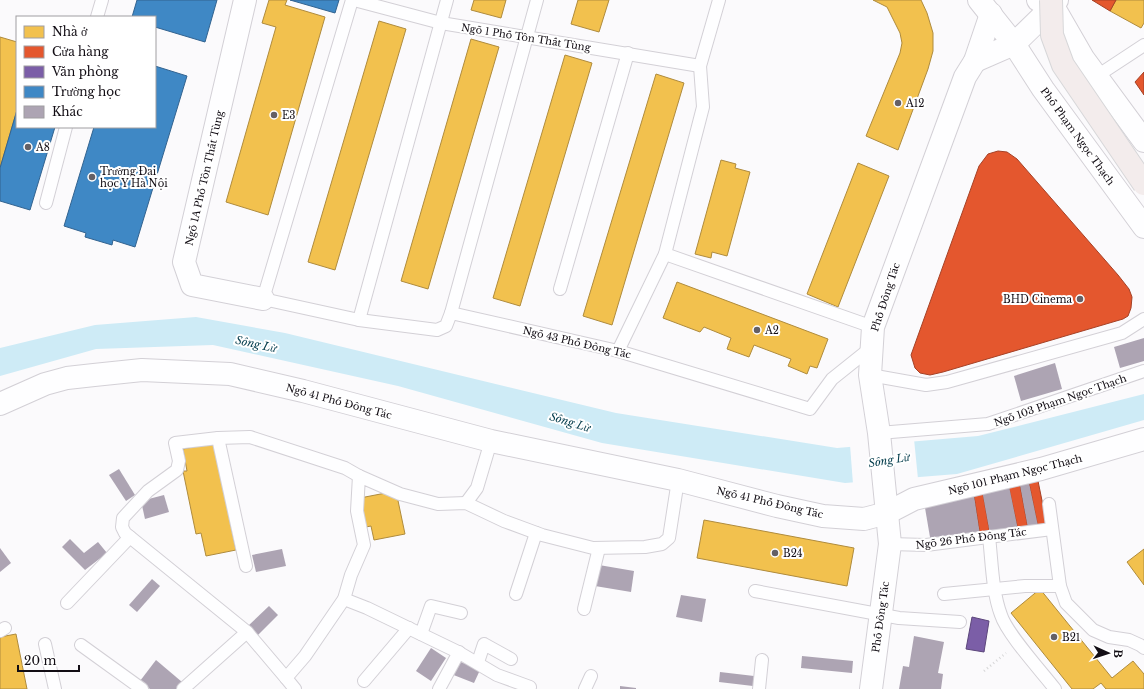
<svg xmlns="http://www.w3.org/2000/svg" width="1144" height="689" font-family="'Libre Baskerville',serif">
<style>
.water{fill:#ceebf6}
.pier{fill:#fbfafc}
.homes{fill:#f2c14e;stroke:#af8b3d}
.shops{fill:#e4572e;stroke:#a54126}
.offices{fill:#7b5ea7;stroke:#5c467b}
.schools{fill:#3f88c5;stroke:#326390}
.building{fill:#ada4b3}
.lines{fill:none;stroke-linecap:round;stroke-linejoin:round}
.service-casing{stroke:#d3d0d6;stroke-width:14}
.minor-casing{stroke:#d3d0d6;stroke-width:24}
.tertiary-casing{stroke:#d3d0d6;stroke-width:24}
.secondary-casing{stroke:#d3d0d6;stroke-width:24}
.path{stroke:#d6d6d7;stroke-width:2.5;stroke-dasharray:1 3;stroke-linecap:butt}
.service{stroke:#fefeff;stroke-width:12}
.minor{stroke:#fefeff;stroke-width:22}
.tertiary{stroke:#fefeff;stroke-width:22}
.secondary{stroke:#fefeff;stroke-width:22}
.primary-bridge-casing{stroke:#d7d7d9;stroke-width:24;stroke-linecap:butt}
.primary-bridge{stroke:#f3ecec;stroke-width:22}
.poi-dot{fill:#646065;stroke:#fff;stroke-width:1.5}
.labels{text-anchor:middle;stroke-width:4;stroke-linejoin:round;paint-order:stroke}
.street-label{font-size:10px;fill:#120d14;stroke:#fff}
.poi-label{font-size:10px;fill:#120d14;stroke:#fff;text-anchor:start}
.water-label{font-size:11px;font-style:italic;fill:#003a4a;stroke:#fff}
</style>
<rect width="100%" height="100%" fill="#fbfafc"/>
<polygon class="water" points="196,317 285,333 616,413 837,448 978,436 1144,394 1144,420 957,474 845,483 602,443 398,386 213,345 96,349 0,376 0,348 95,325"/>
<polygon class="pier" points="914,439 918,479 853,484 850,445"/>
<g class="homes">
<polygon points="269,0 287,0 285,5 325,17 268,215 226,202 276,27 262,23"/>
<polygon points="474,0 506,0 501,18 471,10"/>
<polygon points="578,0 609,0 599,32 571,24"/>
<polygon points="873,0 921,0 927,13 933,33 933,51 928,69 898,150 866,136 900,53 902,43 900,33 887,7"/>
<polygon points="1116,0 1144,0 1144,23 1141,28 1110,11"/>
<polygon points="379,21 406,29 335,270 308,262"/>
<polygon points="0,37 17,42 17,110 0,168"/>
<polygon points="471,39 499,47 428,289 401,281"/>
<polygon points="565,55 592,63 520,306 493,298"/>
<polygon points="656,74 684,83 612,325 583,316"/>
<polygon points="721,160 736,164 735,168 750,172 727,256 712,252 711,258 695,254"/>
<polygon points="858,163 889,176 838,307 807,294"/>
<polygon points="677,282 828,339 817,368 810,366 807,374 788,366 791,359 754,345 749,357 727,349 731,338 704,327 700,332 663,318"/>
<polygon points="214,443 236,550 206,556 201,533 196,534 183,471 187,471 183,449"/>
<polygon points="396,491 405,534 374,540 371,526 366,527 360,498"/>
<polygon points="704,520 854,548 847,586 697,558"/>
<polygon points="1144,549 1144,585 1127,562"/>
<polygon points="1040,589 1112,678 1133,661 1144,674 1144,689 1106,689 1101,683 1093,689 1072,689 1011,613"/>
<polygon points="16,634 27,689 0,689 0,637"/>
</g>
<g class="shops">
<polygon points="1092,0 1116,0 1110,11"/>
<polygon points="1144,72 1144,95 1135,82"/>
<polygon points="998,151 1007,152 1017,159 1118,275 1129,289 1132,297 1131,308 1128,316 1123,319 943,372 930,375 920,373 915,368 911,355 979,166 988,154"/>
<polygon points="1038,481 1047,525 1038,527 1029,483"/>
<polygon points="1020,485 1028,528 1018,530 1009,488"/>
<polygon points="983,494 990,534 980,535 974,496"/>
</g>
<polygon class="offices" points="972,617 989,621 984,652 966,649"/>
<g class="schools">
<polygon points="137,0 217,0 205,42 155,27 155,17 132,17"/>
<polygon points="290,0 339,0 335,13"/>
<polygon points="155,66 187,76 135,247 113,240 112,245 85,237 86,233 64,226 94,127 155,127"/>
<polygon points="17,110 17,127 55,127 30,210 0,201 0,168"/>
</g>
<g class="building">
<polygon points="1144,338 1144,361 1120,368 1114,347"/>
<polygon points="1055,363 1062,389 1021,401 1014,376"/>
<polygon points="119,469 135,495 126,501 109,475"/>
<polygon points="1029,483 1038,526 1028,528 1020,485"/>
<polygon points="1009,486 1018,530 990,534 982,490"/>
<polygon points="164,495 169,512 145,519 141,501"/>
<polygon points="974,496 980,535 931,543 924,502"/>
<polygon points="70,539 84,553 98,542 107,553 85,570 62,547"/>
<polygon points="0,548 11,563 0,572"/>
<polygon points="282,549 286,566 256,572 252,555"/>
<polygon points="599,565 634,571 631,592 595,586"/>
<polygon points="152,579 160,586 137,612 129,605"/>
<polygon points="681,595 706,599 702,622 676,617"/>
<polygon points="269,606 278,615 258,635 248,626"/>
<polygon points="914,636 944,642 938,673 943,674 941,689 899,689 903,666 909,667"/>
<polygon points="431,648 446,658 431,681 416,671"/>
<polygon points="802,656 853,661 852,673 801,668"/>
<polygon points="156,660 182,682 176,689 150,689 140,681"/>
<polygon points="456,660 480,670 474,683 451,674"/>
<polygon points="720,672 754,676 753,686 719,682"/>
<polygon points="620,686 636,688 636,689 620,689"/>
</g>
<g class="lines">
<g class="service-casing">
<g id="service">
<polyline points="352,0 263,299 359,320 437,330 446,326 451,313 537,0"/>
<polyline points="354,0 441,23 700,66"/>
<polyline points="97,17 102,0"/>
<polyline points="1097,76 1144,45"/>
<polyline points="46,203 66,127"/>
<polyline points="665,254 873,327"/>
<polyline points="560,289 628,53"/>
<polyline points="451,313 618,351 810,409 832,379 872,347"/>
<polyline points="359,320 447,0"/>
<polyline points="618,351 665,254 703,107 700,66 719,0"/>
<polyline points="870,375 926,385 947,382 1122,333 1144,319"/>
<polyline points="879,433 988,424 1144,371"/>
<polyline points="218,438 246,566"/>
<polyline points="466,503 477,488 491,441"/>
<polyline points="1049,504 1060,586 1066,603 1093,630 1109,637 1129,640 1140,645 1144,648"/>
<path d="M989 537C992 562 992 591 1001 615 1007 634 1042 672 1055 689"/>
<polyline points="890,544 926,545 1052,529"/>
<polyline points="755,591 899,618 960,622"/>
<polyline points="516,594 536,533"/>
<polyline points="944,594 1025,586 1060,586"/>
<polyline points="344,599 367,608 458,652 497,675 530,687"/>
<polyline points="67,603 130,537"/>
<polyline points="584,609 599,548"/>
<polyline points="0,631 5,628"/>
<polyline points="247,632 125,533 122,527 123,518 148,491 177,470 179,461 175,443 218,438 250,437 345,468 359,476"/>
<polyline points="421,634 431,606 461,613"/>
<polyline points="45,644 55,689"/>
<polyline points="81,645 142,689"/>
<polyline points="478,662 484,644 511,659"/>
<polyline points="286,678 295,689"/>
<polyline points="364,681 409,628"/>
<polyline points="183,689 247,632 286,678 305,656 344,599 351,575 364,545 357,511 359,476 400,494 438,504 466,503 504,521 542,535 593,548 645,547 662,544 669,538 678,480"/>
<polyline points="439,689 459,652"/>
<polyline points="585,689 591,676"/>
<polyline points="759,689 762,660"/>
</g>
</g>
<g class="minor-casing">
<g id="minor">
<polyline points="245,0 184,262 192,285 263,299"/>
<polyline points="887,513 914,499 1041,469 1144,439"/>
</g>
</g>
<g class="tertiary-casing">
<g id="tertiary">
<polyline points="975,61 1014,44"/>
<polyline points="0,404 45,384 67,378 94,375 142,370 230,374 303,391 491,441 678,480 777,506 823,516 864,519 887,513"/>
<polyline points="871,689 890,544 879,433 870,375 873,327 965,77 975,61 991,14"/>
</g>
</g>
<g class="secondary-casing">
<g id="secondary">
<polyline points="979,0 1014,44 1043,89 1144,227"/>
<polyline points="1038,0 1053,6 1083,58 1144,141"/>
<polyline points="1014,44 1053,6 1057,0"/>
</g>
</g>
<polyline class="path" points="984,671 1006,653"/>
<use href="#service" class="service"/>
<use href="#minor" class="minor"/>
<use href="#tertiary" class="tertiary"/>
<use href="#secondary" class="secondary"/>
<g class="primary-bridge-casing">
<polyline id="primary-bridge" points="1051,0 1052,35 1063,65 1144,184"/>
</g>
<use href="#primary-bridge" class="primary-bridge"/>
</g>
<g class="poi-dot">
<circle cx="898" cy="103" r="4"/>
<circle cx="274" cy="115" r="4"/>
<circle cx="28" cy="147" r="4"/>
<circle cx="92" cy="177" r="4"/>
<circle cx="1080" cy="299" r="4"/>
<circle cx="757" cy="330" r="4"/>
<circle cx="775" cy="553" r="4"/>
<circle cx="1054" cy="637" r="4"/>
</g>
<g class="labels">
<g class="street-label">
<text transform="translate(526 37) rotate(9)" y="4">Ngõ 1 Phố Tôn Thất Tùng</text>
<text transform="translate(1078 136) rotate(54)" y="4">Phố Phạm Ngọc Thạch</text>
<text transform="translate(204 178) rotate(-77)" y="4">Ngõ 1A Phố Tôn Thất Tùng</text>
<text transform="translate(885 297) rotate(-72)" y="4">Phố Đông Tác</text>
<text transform="translate(577 342) rotate(13)" y="4">Ngõ 43 Phố Đông Tác</text>
<text transform="translate(1060 400) rotate(-19)" y="4">Ngõ 103 Phạm Ngọc Thạch</text>
<text transform="translate(339 401) rotate(15)" y="4">Ngõ 41 Phố Đông Tác</text>
<text transform="translate(1015 474) rotate(-14)" y="4">Ngõ 101 Phạm Ngọc Thạch</text>
<text transform="translate(770 502) rotate(13)" y="4">Ngõ 41 Phố Đông Tác</text>
<text transform="translate(971 538) rotate(-7)" y="4">Ngõ 26 Phố Đông Tác</text>
<text transform="translate(880 617) rotate(-82)" y="4">Phố Đông Tác</text>
</g>
<g class="poi-label">
<text x="906" y="107">A12</text>
<text x="282" y="119">E3</text>
<text x="36" y="151">A8</text>
<text x="100" y="175">Trường Đại<tspan x="100" dy="12">học Y Hà Nội</tspan></text>
<text x="1072" y="303" text-anchor="end">BHD Cinema</text>
<text x="765" y="334">A2</text>
<text x="783" y="557">B24</text>
<text x="1062" y="641">B21</text>
</g>
<g class="water-label">
<text transform="translate(256 344) rotate(12)" y="4">Sông Lừ</text>
<text transform="translate(570 422) rotate(17)" y="4">Sông Lừ</text>
<text transform="translate(889 460) rotate(-9)" y="4">Sông Lừ</text>
</g>
</g>
<rect x="16" y="16" width="140" height="112" fill="#ffffff" stroke="#a09ea1"/>
<rect x="24" y="26" width="20" height="12" fill="#f2c14e" stroke="#a09ea1"/>
<text x="52" y="36" font-size="12" fill="#120d14">Nhà ở</text>
<rect x="24" y="46" width="20" height="12" fill="#e4572e" stroke="#a09ea1"/>
<text x="52" y="56" font-size="12" fill="#120d14">Cửa hàng</text>
<rect x="24" y="66" width="20" height="12" fill="#7b5ea7" stroke="#a09ea1"/>
<text x="52" y="76" font-size="12" fill="#120d14">Văn phòng</text>
<rect x="24" y="86" width="20" height="12" fill="#3f88c5" stroke="#a09ea1"/>
<text x="52" y="96" font-size="12" fill="#120d14">Trường học</text>
<rect x="24" y="106" width="20" height="12" fill="#ada4b3" stroke="#a09ea1"/>
<text x="52" y="116" font-size="12" fill="#120d14">Khác</text>
<g transform="translate(1108 653) rotate(93)" stroke="#ffffff" stroke-width="3" paint-order="stroke">
<path d="M0-3L7 15L0 10L-7 15Z" fill="#120d14"/>
<text y="-6" font-size="11" font-weight="bold" text-anchor="middle" fill="#120d14">B</text>
</g>
<path d="M18 665v6h61v-6" fill="none" stroke="#120d14" stroke-width="2"/>
<text x="24" y="665" font-size="12" fill="#120d14" stroke="#ffffff" stroke-width="3" paint-order="stroke">20 m</text>
</svg>
